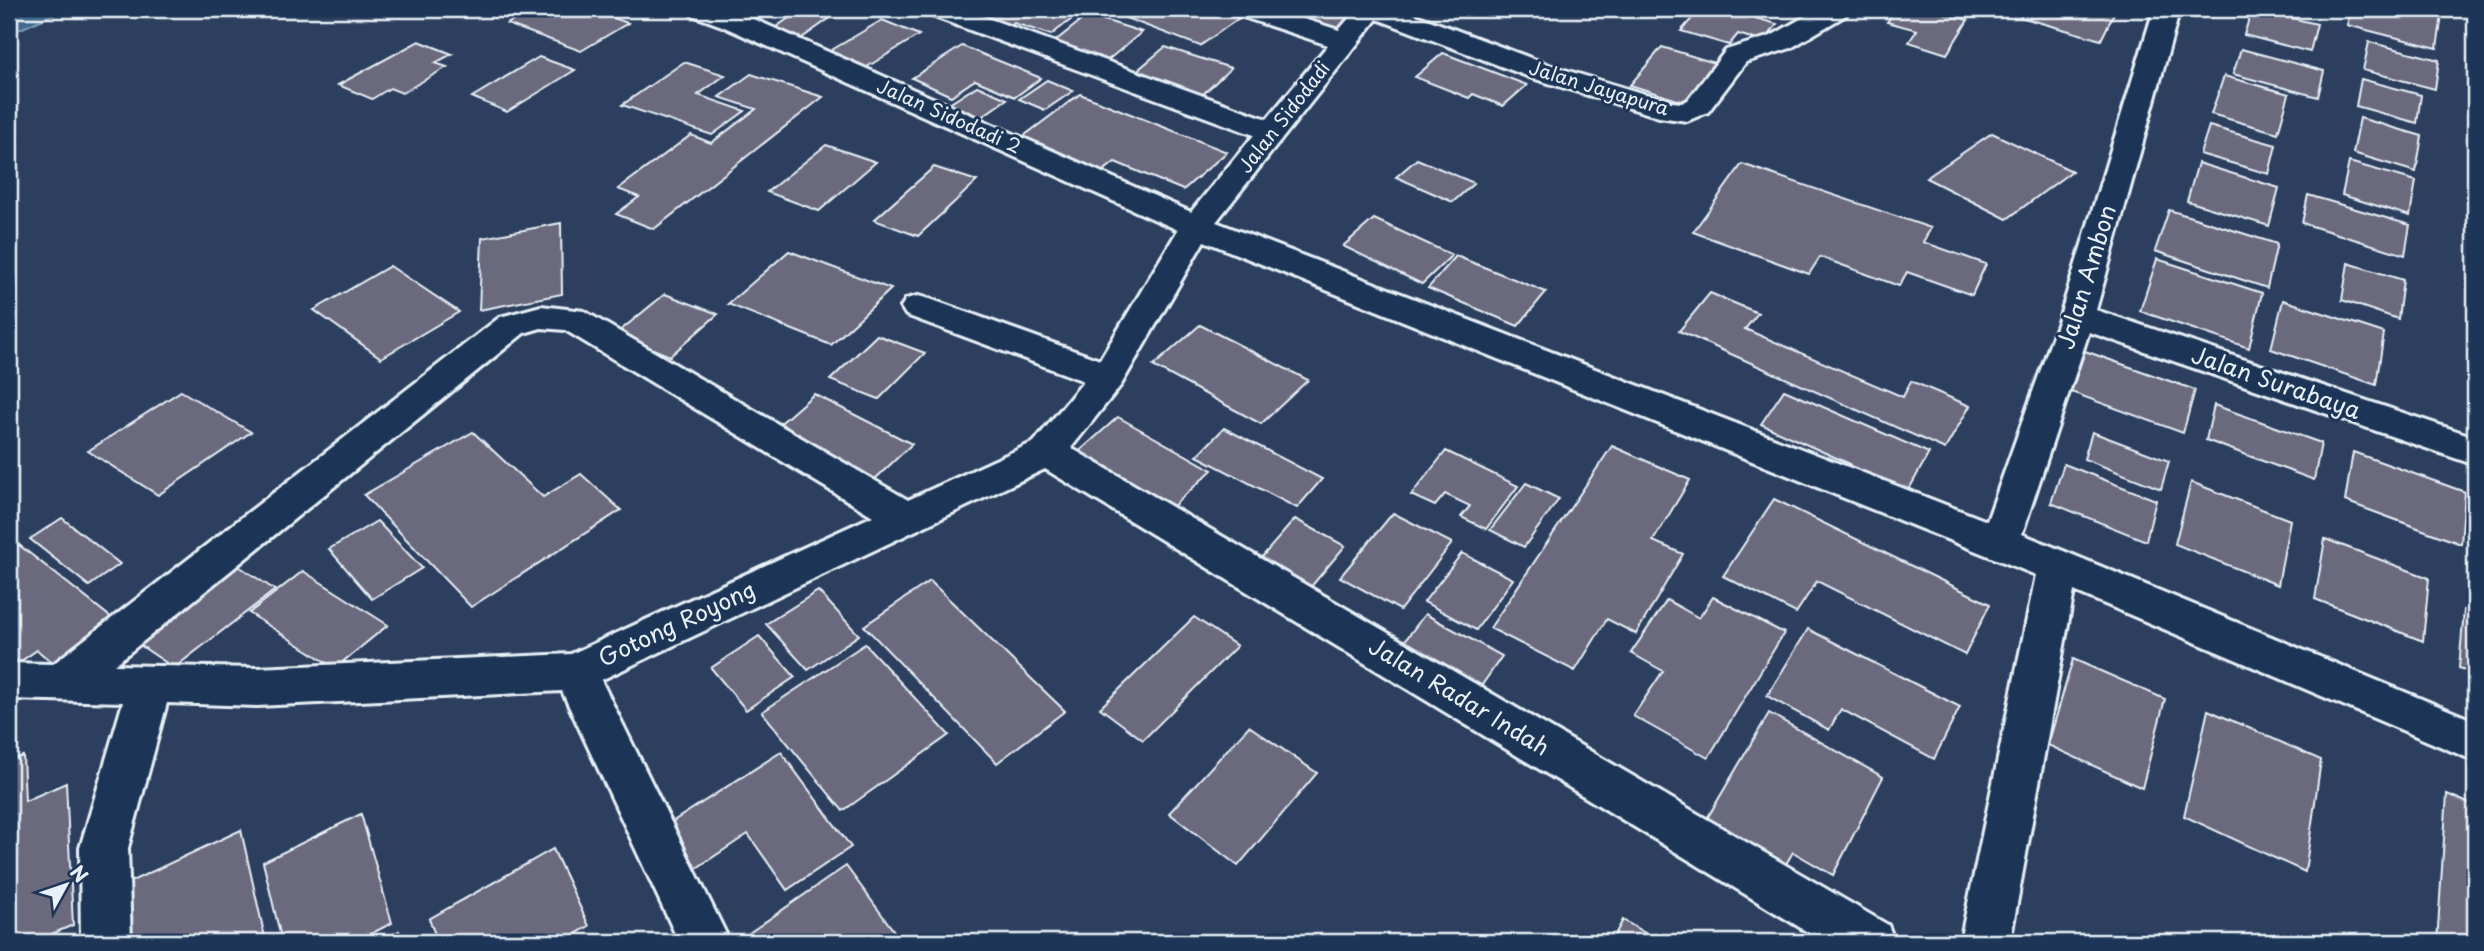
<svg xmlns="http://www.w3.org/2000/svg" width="2484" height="951" font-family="'Playpen Sans',sans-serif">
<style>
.water{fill:#426a8a;stroke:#84a0b6;stroke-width:2}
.building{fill:#6b697d;stroke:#e8f1f8;stroke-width:2}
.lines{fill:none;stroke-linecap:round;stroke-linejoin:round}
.minor-casing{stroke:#e8f1f8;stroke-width:6}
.minor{fill:#1d3557;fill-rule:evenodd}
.labels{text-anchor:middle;stroke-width:6;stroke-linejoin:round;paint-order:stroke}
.far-street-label{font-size:19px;fill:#e8f1f8;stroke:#1d3557}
.street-label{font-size:23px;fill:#e8f1f8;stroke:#1d3557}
</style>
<rect width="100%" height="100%" fill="#2d3f5f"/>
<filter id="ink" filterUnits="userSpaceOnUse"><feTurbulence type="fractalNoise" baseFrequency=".0143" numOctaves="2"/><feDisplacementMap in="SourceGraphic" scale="14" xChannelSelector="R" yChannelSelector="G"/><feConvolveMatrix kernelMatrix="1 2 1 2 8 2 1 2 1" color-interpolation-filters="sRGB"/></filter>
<g filter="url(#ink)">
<polygon class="water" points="9,9 66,9 9,34"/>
<g class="building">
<polygon points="570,9 588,9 628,23 581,51 507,24 530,11 552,19"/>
<polygon points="723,9 774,9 758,20"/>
<polygon points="802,9 830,18 795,43 766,34"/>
<polygon points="997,9 1085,9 1051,35 1014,23 1009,27 983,18"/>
<polygon points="1102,9 1215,9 1239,18 1200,46"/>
<polygon points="1263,9 1355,9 1363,11 1340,33"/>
<polygon points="1700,9 1724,9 1777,24 1764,42 1738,34 1729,45 1681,31"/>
<polygon points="1896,9 1928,9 1968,20 1947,54 1909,42 1917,30 1887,22"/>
<polygon points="2025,9 2106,9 2115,11 2101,40 2020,17"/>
<polygon points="2252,9 2317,24 2310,52 2244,35"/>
<polygon points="2351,9 2443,9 2437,48 2347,25"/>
<polygon points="1088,15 1142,32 1108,60 1054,42"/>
<polygon points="882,20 919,35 862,70 825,54"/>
<polygon points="419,41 452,54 435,63 447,67 402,93 390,88 372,99 338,85"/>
<polygon points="2369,42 2439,60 2435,89 2363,70"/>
<polygon points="962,46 1041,78 1015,97 975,80 951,96 912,78"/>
<polygon points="1165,47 1231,68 1200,97 1133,74"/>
<polygon points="1662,47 1715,63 1684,102 1630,85"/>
<polygon points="2241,49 2324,71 2318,97 2233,74"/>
<polygon points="1443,53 1527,85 1503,106 1473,94 1469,98 1415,77"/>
<polygon points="539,57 575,70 507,112 472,97"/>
<polygon points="684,62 725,75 698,95 745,111 712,135 622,105"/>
<polygon points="751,74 823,97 654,229 616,214 639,197 618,189 691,135 711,143 756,109 719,97"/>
<polygon points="2224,76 2289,94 2278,133 2211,114"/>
<polygon points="2361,79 2421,95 2417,123 2356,106"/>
<polygon points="1047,80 1073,91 1045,110 1019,99"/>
<polygon points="977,86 1007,99 974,122 943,108"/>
<polygon points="1080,94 1227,152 1183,190 1115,162 1098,175 1017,141"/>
<polygon points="2360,118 2422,136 2416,172 2353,153"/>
<polygon points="2209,126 2276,145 2269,174 2200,154"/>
<polygon points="1992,133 2072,171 2007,219 1926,178"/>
<polygon points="826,145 876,162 819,211 767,192"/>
<polygon points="1417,159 1474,183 1453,202 1396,177"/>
<polygon points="2349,162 2416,181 2410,216 2342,195"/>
<polygon points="2198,163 2279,188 2269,226 2187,201"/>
<polygon points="1742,164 1931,228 1923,242 1986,264 1972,295 1907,272 1899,286 1820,257 1809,274 1693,232"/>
<polygon points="934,167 977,181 918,236 874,220"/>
<polygon points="2308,195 2410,225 2405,255 2302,223"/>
<polygon points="2169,210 2277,244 2267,288 2155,251"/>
<polygon points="1374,219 1452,255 1422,284 1343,246"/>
<polygon points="561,223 562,294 479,310 482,238"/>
<polygon points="789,251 891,289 831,345 728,304"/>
<polygon points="1456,256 1546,292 1518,326 1428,288"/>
<polygon points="2157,259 2262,293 2249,348 2140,311"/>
<polygon points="2348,263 2403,280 2398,319 2342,300"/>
<polygon points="390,266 459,312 381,358 314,310"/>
<polygon points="1710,293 1758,313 1745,329 1903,397 1911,381 1970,406 1945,449 1679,331"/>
<polygon points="665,294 718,314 670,356 616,334"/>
<polygon points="2283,300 2384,333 2376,385 2271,349"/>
<polygon points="1200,325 1308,380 1261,424 1153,366"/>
<polygon points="877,335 925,353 879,399 830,380"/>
<polygon points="2085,351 2195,390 2183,433 2071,392"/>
<polygon points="1784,390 1929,453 1902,502 1843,475 1850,464 1761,424"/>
<polygon points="181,391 251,432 158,495 88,451"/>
<polygon points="814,394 912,444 874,480 775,428"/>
<polygon points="2214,405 2321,443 2314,480 2206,440"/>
<polygon points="1118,417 1212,470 1168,511 1074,456"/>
<polygon points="1224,428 1322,479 1297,508 1197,456"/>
<polygon points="473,432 543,497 581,474 621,510 471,607 364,495"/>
<polygon points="2092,432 2169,461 2161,489 2084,459"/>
<polygon points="1612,446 1690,480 1653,541 1683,554 1636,634 1607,619 1575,671 1490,628"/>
<polygon points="1446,451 1518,486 1486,529 1461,517 1470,506 1445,494 1435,506 1411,495"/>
<polygon points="2353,452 2465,492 2461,544 2345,501"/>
<polygon points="2064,464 2156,500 2146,541 2051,503"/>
<polygon points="2191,482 2290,520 2278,585 2175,544"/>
<polygon points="1526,483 1559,499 1524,547 1490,530"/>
<polygon points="1774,499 1990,604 1965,655 1817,581 1796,613 1723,576"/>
<polygon points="1393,513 1452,543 1400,610 1340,577"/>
<polygon points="62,518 120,564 89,586 30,539"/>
<polygon points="1295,519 1345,546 1305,594 1254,566"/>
<polygon points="377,521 422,568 372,599 329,549"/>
<polygon points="9,537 123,627 61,670 37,650 11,668"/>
<polygon points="2325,539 2429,578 2423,641 2315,599"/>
<polygon points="1462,553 1513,579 1476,630 1424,602"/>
<polygon points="234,563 275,590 174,668 131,639"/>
<polygon points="303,571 388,625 335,668 249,613"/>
<polygon points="930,581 1065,711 997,763 864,626"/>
<polygon points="818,591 859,635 808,670 766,624"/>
<polygon points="1713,597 1784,633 1708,758 1633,716 1663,671 1631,653 1667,600 1699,618"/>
<polygon points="2464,610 2475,614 2475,674 2459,668"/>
<polygon points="1425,614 1502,656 1473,698 1395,654"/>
<polygon points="1194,617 1237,646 1143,740 1100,708"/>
<polygon points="1808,629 1960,707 1934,759 1841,709 1829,730 1767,696"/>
<polygon points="759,636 795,677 746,710 711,668"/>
<polygon points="865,644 949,735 843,811 762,712"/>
<polygon points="2073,659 2165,699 2142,788 2048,745"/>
<polygon points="2208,710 2321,760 2305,872 2184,816"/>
<polygon points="1769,713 1883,777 1833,875 1793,852 1783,869 1705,822"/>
<polygon points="1249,726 1317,773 1238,866 1169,813"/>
<polygon points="781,752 851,847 787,890 748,834 692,871 664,827"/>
<polygon points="23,756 25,801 66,783 73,925 33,942 9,942 9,761"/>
<polygon points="2447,794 2475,806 2475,942 2437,942"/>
<polygon points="361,814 392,923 355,942 282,942 263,862"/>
<polygon points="241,830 266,942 130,942 121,886"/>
<polygon points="553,849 589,926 562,942 438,942 429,919"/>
<polygon points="846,866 902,942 736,942"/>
<polygon points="1623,920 1660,942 1611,942"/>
<polygon points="399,931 403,942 379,942"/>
</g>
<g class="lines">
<g class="minor-casing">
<path id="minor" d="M688 9H726L742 14 1191 212 1254 135 929 15 925 9H962L1267 119 1328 45 1237 15 1233 9H1272L1339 30 1357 9H1400L1552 66 1671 102 1682 103 1688 100 1726 50 1771 36 1818 9H1850L1846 15 1791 48 1746 62 1708 112 1687 121 1659 117 1532 78 1377 19 1216 222 1987 521 2060 316 2154 9H2180L2096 310 2475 437V465L2089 332 2022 534 2475 721V761L2074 591 2010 942H1960L2036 575 1204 241 1121 385 1071 448 1888 925 1895 942H1824L1045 469 601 680 730 942H679L562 691 257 706 167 703 128 848 131 942H81L80 848 123 702 9 699V663L53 664 500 317 541 306 584 311 908 500 1034 442 1084 381 906 315 901 307 906 299 918 296 930 299 1100 360 1178 230 722 26 692 15ZM541 328 565 330 873 516 571 654 257 668 114 665 524 333Z"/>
</g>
<use href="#minor" class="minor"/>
</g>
</g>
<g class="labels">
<g class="far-street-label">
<text transform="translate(1599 88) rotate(17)" y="7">Jalan Jayapura</text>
<text transform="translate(949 116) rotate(24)" y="7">Jalan Sidodadi 2</text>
<text transform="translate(1284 117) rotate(-52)" y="7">Jalan Sidodadi</text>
</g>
<g class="street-label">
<text transform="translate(2087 277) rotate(-73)" y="8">Jalan Ambon</text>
<text transform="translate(2276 383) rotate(19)" y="8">Jalan Surabaya</text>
<text transform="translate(677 624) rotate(-25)" y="8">Gotong Royong</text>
<text transform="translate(1459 697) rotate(31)" y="8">Jalan Radar Indah</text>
</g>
</g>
<rect width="2484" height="951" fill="none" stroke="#1d3557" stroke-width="35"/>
<rect x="18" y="18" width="2449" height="916" fill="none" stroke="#e8f1f8" stroke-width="2.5" filter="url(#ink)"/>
<g transform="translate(66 885) rotate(50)" stroke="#1d3557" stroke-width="5" paint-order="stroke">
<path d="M0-5L12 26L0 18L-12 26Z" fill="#e8f1f8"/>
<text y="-10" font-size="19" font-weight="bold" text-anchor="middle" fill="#e8f1f8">N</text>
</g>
</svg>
